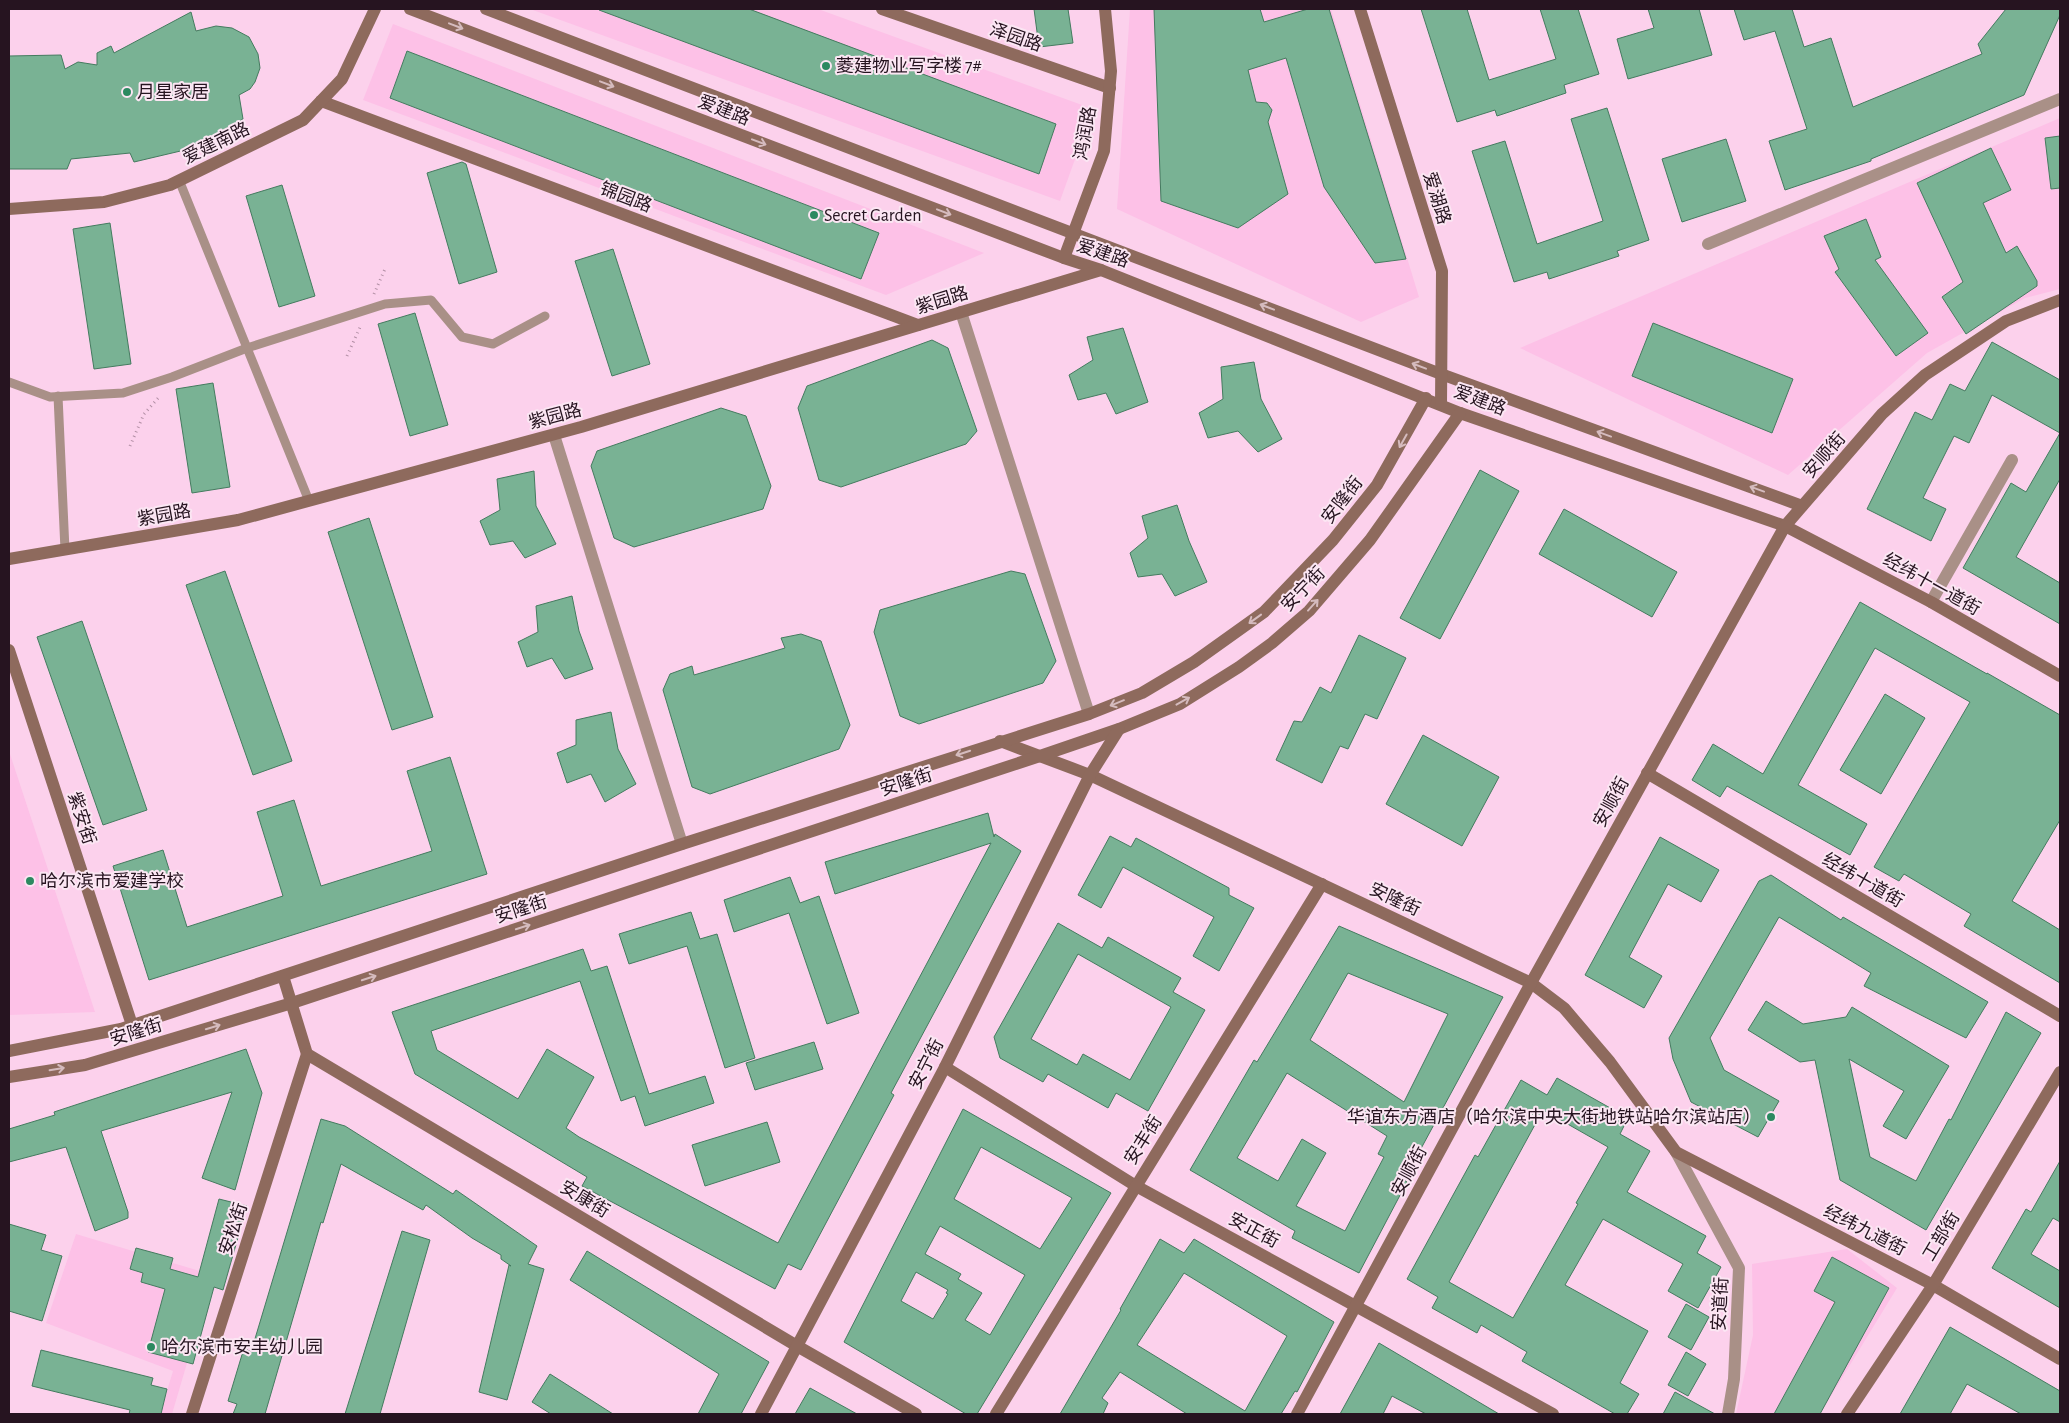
<svg xmlns="http://www.w3.org/2000/svg" width="2069" height="1423" font-family="'Alegreya Sans','Noto Sans SC',sans-serif">
<style>
.built{fill:#fdc1e7}
.building{fill:#79b294;stroke:#447b5f;fill-rule:evenodd}
.lines{fill:none;stroke-linecap:round;stroke-linejoin:round}
.path{stroke:#b28fa5;stroke-width:3;stroke-dasharray:1 4;stroke-linecap:butt}
.lane{stroke:#a99087;stroke-width:9}
.street{stroke:#a99087;stroke-width:12}
.secondary{stroke:#8e6a5d;stroke-width:12}
.oneway{stroke:#d5bbbe}
.poi-dot{fill:#2c8960;stroke:#fbe6f3;stroke-width:2}
.labels{text-anchor:middle;stroke-width:4;stroke-linejoin:round;paint-order:stroke}
.street-label{font-size:18px;fill:#261420;stroke:#fbe6f3}
.poi-label{font-size:18px;fill:#261420;stroke:#fbe6f3;text-anchor:start}
</style>
<rect width="100%" height="100%" fill="#fcd1ec"/>
<g class="built">
<polygon points="530,9 818,9 1093,109 1060,201"/>
<polygon points="1130,9 1331,9 1419,297 1361,322 1117,209"/>
<polygon points="393,24 984,253 886,295 363,100"/>
<polygon points="2060,118 2060,289 2025,298 1927,353 1788,475 1520,348"/>
<polygon points="9,751 95,1012 9,1015"/>
<polygon points="76,1234 213,1275 172,1414 160,1414 173,1371 46,1323"/>
<polygon points="1847,1249 1897,1288 1820,1414 1736,1414 1753,1335 1752,1264"/>
</g>
<g class="building">
<polygon points="599,9 749,9 1056,124 1039,174 599,10"/>
<polygon points="1034,9 1068,9 1073,43 1039,47"/>
<polygon points="1154,9 1260,9 1264,22 1308,9 1329,9 1406,259 1375,263 1324,187 1286,58 1248,70 1256,102 1267,103 1272,110 1268,122 1288,194 1238,228 1161,201"/>
<polygon points="1421,9 1467,9 1489,80 1556,59 1540,9 1578,9 1599,74 1564,85 1566,93 1497,116 1495,110 1457,122"/>
<polygon points="1648,9 1699,9 1712,55 1628,79 1617,39 1654,28"/>
<polygon points="1734,9 1792,9 1804,47 1831,38 1853,107 1982,54 1978,44 2006,9 2060,9 2060,15 2024,95 1871,159 1871,161 1785,190 1769,141 1807,129 1775,31 1744,40"/>
<polygon points="191,12 196,31 216,26 232,28 249,37 258,54 260,68 255,82 250,89 239,95 243,119 189,149 134,162 130,153 71,159 67,169 9,169 9,56 61,55 65,69 78,62 97,65 97,53 111,46 114,53"/>
<polygon points="407,51 879,233 861,279 390,98"/>
<polygon points="1607,108 1649,240 1617,251 1619,256 1549,279 1547,272 1514,282 1472,151 1505,141 1537,244 1603,221 1571,119"/>
<polygon points="2060,136 2060,188 2051,189 2045,138"/>
<polygon points="1726,139 1746,201 1682,222 1662,159"/>
<polygon points="1991,148 2011,190 1983,203 2006,253 2017,246 2037,281 2037,286 1966,334 1942,297 1963,282 1917,183"/>
<polygon points="462,162 466,164 497,272 459,284 427,173"/>
<polygon points="282,185 315,296 279,307 246,196"/>
<polygon points="1866,219 1881,257 1875,260 1928,333 1896,356 1835,272 1839,269 1824,236"/>
<polygon points="110,223 131,364 94,369 73,229"/>
<polygon points="613,249 650,364 612,376 575,261"/>
<polygon points="415,313 448,425 410,436 378,324"/>
<polygon points="1653,323 1793,379 1772,433 1632,376"/>
<polygon points="1123,328 1148,402 1116,414 1106,393 1078,400 1069,375 1093,360 1087,337"/>
<polygon points="932,340 948,348 977,431 966,444 841,487 819,480 798,408 807,386"/>
<polygon points="1992,342 2060,380 2060,479 2016,557 2060,583 2060,624 1963,568 2011,483 2026,492 2060,433 1992,395 1969,443 1954,436 1923,498 1946,509 1931,541 1867,509 1915,412 1932,420 1950,384 1965,391"/>
<polygon points="1254,362 1261,399 1282,439 1258,452 1238,431 1208,438 1199,413 1223,399 1221,367"/>
<polygon points="213,383 230,487 192,493 176,389"/>
<polygon points="721,408 746,416 771,486 763,509 634,547 614,538 591,466 597,451"/>
<polygon points="1480,470 1519,491 1440,639 1400,618"/>
<polygon points="534,471 536,506 556,544 525,558 513,541 490,545 480,521 500,510 497,479"/>
<polygon points="1177,505 1189,541 1207,582 1175,596 1162,574 1138,577 1130,553 1148,538 1142,516"/>
<polygon points="1564,509 1677,572 1652,617 1539,554"/>
<polygon points="369,518 433,717 392,730 328,532"/>
<polygon points="225,571 292,761 253,775 186,585"/>
<polygon points="1011,571 1025,574 1056,661 1043,683 919,724 900,716 874,632 880,610"/>
<polygon points="572,596 579,631 593,669 565,679 552,658 527,667 518,642 538,632 536,606"/>
<polygon points="1860,602 1987,674 1987,673 2060,715 2060,820 2012,901 2060,930 2060,983 1964,926 1971,914 1904,874 1899,881 1874,867 1970,702 1875,648 1798,785 1867,824 1850,855 1727,786 1720,797 1692,780 1713,744 1763,774"/>
<polygon points="82,621 147,810 103,825 37,637"/>
<polygon points="801,634 821,641 850,725 839,749 710,794 692,787 663,690 670,674 692,666 694,675 785,648 781,638"/>
<polygon points="1359,635 1406,658 1377,719 1365,714 1348,749 1340,746 1322,783 1276,760 1294,721 1302,722 1320,687 1331,693"/>
<polygon points="1885,694 1925,718 1881,794 1840,770"/>
<polygon points="611,712 618,749 636,784 605,802 591,774 567,783 557,753 576,745 576,720"/>
<polygon points="1423,735 1499,777 1462,846 1386,804"/>
<polygon points="450,757 487,874 149,980 113,866 163,850 187,927 283,896 257,812 294,800 321,886 432,851 407,771"/>
<polygon points="988,813 994,837 995,834 1021,851 891,1093 894,1095 801,1270 788,1264 775,1289 582,1186 587,1177 415,1074 392,1012 583,949 591,971 607,966 649,1094 705,1076 714,1103 645,1126 635,1096 621,1101 580,981 431,1031 437,1050 518,1099 547,1049 594,1077 566,1128 579,1137 778,1243 991,843 835,894 825,862"/>
<polygon points="1110,836 1131,847 1136,838 1229,888 1229,895 1254,908 1219,971 1193,956 1214,917 1123,867 1101,908 1078,895"/>
<polygon points="1660,837 1719,870 1701,902 1668,884 1629,957 1662,976 1644,1008 1585,975"/>
<polygon points="1771,875 1841,920 1843,917 1988,1002 1966,1038 1864,986 1871,973 1779,917 1710,1038 1724,1070 1779,1101 1758,1137 1691,1102 1673,1059 1669,1038 1759,881"/>
<polygon points="790,877 800,903 819,896 859,1013 827,1024 789,913 734,932 724,900"/>
<polygon points="691,912 700,939 717,934 755,1058 725,1068 687,946 629,964 619,934"/>
<path d="M1058 923 1102 948 1108 937 1181 978 1173 992 1205 1010 1148 1111 1116 1093 1108 1108 1048 1074 1043 1082 1000 1058 994 1037ZM1078 954 1171 1007 1130 1080 1083 1054 1077 1065 1031 1039Z"/>
<path d="M1339 926 1503 997 1404 1180 1407 1182 1359 1273 1292 1238 1295 1231 1190 1170 1254 1060 1257 1062ZM1348 973 1448 1014 1404 1102 1310 1040ZM1287 1073 1387 1136 1378 1154 1384 1157 1345 1231 1296 1206 1326 1153 1302 1139 1278 1181 1237 1158Z"/>
<polygon points="1766,1001 1803,1024 1846,1017 1852,1007 1949,1066 1906,1139 1883,1126 1904,1091 1849,1059 1870,1157 1916,1181 1949,1119 1951,1120 2006,1012 2041,1033 1926,1230 1840,1180 1815,1060 1800,1062 1748,1030"/>
<polygon points="814,1042 823,1069 755,1090 746,1063"/>
<polygon points="246,1049 262,1093 235,1190 202,1178 232,1092 101,1131 128,1212 128,1218 95,1231 66,1147 9,1162 9,1129 55,1115 54,1112"/>
<path d="M1557 1078 1628 1118 1620 1134 1650 1151 1627 1192 1706 1236 1697 1253 1721 1267 1698 1308 1668 1291 1683 1264 1603 1219 1565 1285 1648 1331 1620 1383 1639 1394 1627 1414H1615L1522 1361 1527 1352 1481 1325 1477 1333 1432 1308 1438 1297 1407 1279 1475 1155 1478 1157 1521 1080 1547 1095ZM1543 1110 1608 1147 1576 1203 1578 1204 1513 1318 1449 1282Z"/>
<path d="M963 1109 1111 1193 977 1414H966L844 1342ZM981 1147 1072 1198 1040 1249 954 1199ZM940 1226 1025 1275 990 1335 965 1320 982 1293 958 1279 961 1274 925 1254ZM916 1272 948 1290 946 1293 948 1294 933 1319 901 1301Z"/>
<polygon points="321,1119 345,1126 453,1194 456,1190 537,1246 528,1264 544,1269 507,1400 479,1392 509,1265 511,1266 501,1259 501,1255 472,1238 426,1205 423,1210 341,1164 323,1223 321,1222 265,1414 233,1414 237,1404 228,1401 244,1348 251,1352"/>
<polygon points="767,1122 780,1162 705,1186 692,1145"/>
<polygon points="2060,1161 2060,1222 2053,1218 2031,1254 2060,1271 2060,1308 1992,1268 2026,1209 2031,1212"/>
<polygon points="219,1199 247,1206 223,1290 214,1287 193,1364 148,1352 165,1289 141,1282 143,1273 130,1269 136,1248 173,1258 170,1269 198,1277"/>
<polygon points="9,1224 46,1235 41,1250 62,1256 42,1321 9,1311"/>
<polygon points="402,1231 430,1240 380,1414 345,1414"/>
<path d="M1160 1239 1184 1253 1194 1239 1334 1322 1297 1392 1295 1391 1281 1414H1187L1120 1372 1102 1398 1108 1403 1103 1414H1060L1121 1310 1120 1309ZM1184 1273 1287 1336 1245 1411 1137 1345Z"/>
<polygon points="587,1251 769,1362 741,1414 698,1414 719,1374 570,1280"/>
<polygon points="1832,1257 1889,1288 1820,1414 1774,1414 1835,1302 1814,1291"/>
<polygon points="1686,1304 1709,1317 1691,1350 1668,1337"/>
<polygon points="1950,1327 2060,1391 2060,1414 2021,1414 1967,1384 1950,1414 1900,1414"/>
<polygon points="1379,1343 1499,1414 1426,1414 1392,1396 1383,1414 1340,1414"/>
<polygon points="41,1350 153,1378 151,1385 167,1389 161,1414 129,1414 130,1410 32,1386"/>
<polygon points="1686,1352 1706,1364 1688,1396 1668,1385"/>
<polygon points="550,1374 613,1414 551,1414 532,1402"/>
<polygon points="810,1388 857,1414 795,1414"/>
<polygon points="1675,1392 1715,1414 1663,1414"/>
</g>
<g class="lines">
<g class="path">
<polyline points="374,294 385,269"/>
<polyline points="347,356 361,325"/>
<polyline points="130,446 144,414 160,396"/>
</g>
<g class="lane">
<polyline points="179,180 309,501"/>
<polyline points="9,382 50,397 123,393 172,377 247,348 385,304 431,300 462,337 493,344 545,316"/>
<polyline points="58,396 65,550"/>
</g>
<g class="street">
<polyline points="1708,244 2060,99"/>
<polyline points="961,312 1089,714"/>
<polyline points="554,435 682,844"/>
<polyline points="1931,602 2012,460"/>
<polyline points="1676,1152 1739,1268 1734,1379 1728,1414"/>
</g>
<g class="secondary">
<polyline points="410,9 1064,258 1101,270 1460,413 1785,526 1931,602 2060,676"/>
<polyline points="486,9 1441,374 1802,506"/>
<polyline points="882,9 1110,88"/>
<polyline points="1360,9 1442,271 1441,404"/>
<polyline points="321,101 918,325"/>
<polyline points="9,209 104,202 170,185 303,120 342,79 375,9"/>
<polyline points="1064,258 1104,151 1111,71 1105,9"/>
<polyline points="9,559 238,520 581,427 1101,270"/>
<polyline points="9,650 132,1025"/>
<polyline points="1000,741 1090,775 1531,983 1564,1008 1610,1062 1676,1152 1933,1285 2060,1359"/>
<polyline points="1647,773 2060,1016"/>
<polyline points="283,976 307,1054 797,1346 916,1414"/>
<polyline points="9,1051 121,1029 682,844 1089,714 1142,693 1194,662 1264,612 1333,540 1377,485 1426,398"/>
<polyline points="945,1067 1136,1186 1553,1414"/>
<polyline points="9,1077 85,1065 292,1003 1040,756 1119,729 1180,704 1239,667 1272,643 1309,611 1370,540 1460,413"/>
<polyline points="192,1414 307,1054"/>
<polyline points="761,1414 945,1067 1090,775 1119,729"/>
<polyline points="996,1414 1322,884"/>
<polyline points="1297,1414 1531,983 1785,526 1882,414 1925,375 2006,321 2060,300"/>
<polyline points="1847,1414 1933,1285 2060,1072"/>
</g>
</g>
<defs><path id="oneway-shaft" d="M-6 0H5M1.5-3L5.5 0L1.5 3" fill="none" stroke-width="1.6" stroke-linecap="round" stroke-linejoin="round" transform="scale(1.25)"/></defs>
<g class="oneway">
<use href="#oneway-shaft" transform="translate(456 26) rotate(21)"/>
<use href="#oneway-shaft" transform="translate(607 84) rotate(21)"/>
<use href="#oneway-shaft" transform="translate(759 142) rotate(21)"/>
<use href="#oneway-shaft" transform="translate(944 212) rotate(21)"/>
<use href="#oneway-shaft" transform="translate(1267 307) rotate(-159)"/>
<use href="#oneway-shaft" transform="translate(1419 366) rotate(-159)"/>
<use href="#oneway-shaft" transform="translate(1604 434) rotate(-160)"/>
<use href="#oneway-shaft" transform="translate(1403 441) rotate(119)"/>
<use href="#oneway-shaft" transform="translate(1757 489) rotate(-160)"/>
<use href="#oneway-shaft" transform="translate(1313 605) rotate(-48)"/>
<use href="#oneway-shaft" transform="translate(1255 619) rotate(144)"/>
<use href="#oneway-shaft" transform="translate(1183 701) rotate(-29)"/>
<use href="#oneway-shaft" transform="translate(1117 703) rotate(158)"/>
<use href="#oneway-shaft" transform="translate(963 753) rotate(162)"/>
<use href="#oneway-shaft" transform="translate(523 927) rotate(-18)"/>
<use href="#oneway-shaft" transform="translate(369 978) rotate(-18)"/>
<use href="#oneway-shaft" transform="translate(213 1027) rotate(-17)"/>
<use href="#oneway-shaft" transform="translate(57 1069) rotate(-9)"/>
</g>
<g class="poi-dot">
<circle cx="826" cy="66" r="5"/>
<circle cx="127" cy="92" r="5"/>
<circle cx="814" cy="215" r="5"/>
<circle cx="30" cy="881" r="5"/>
<circle cx="1771" cy="1117" r="5"/>
<circle cx="151" cy="1347" r="5"/>
</g>
<g class="labels">
<g class="street-label">
<text transform="translate(1016 37) rotate(19)" y="6">泽园路</text>
<text transform="translate(724 110) rotate(21)" y="6">爱建路</text>
<text transform="translate(1085 133) rotate(-80)" y="6">鸿润路</text>
<text transform="translate(216 143) rotate(-26)" y="6">爱建南路</text>
<text transform="translate(626 197) rotate(21)" y="6">锦园路</text>
<text transform="translate(1437 198) rotate(73)" y="6">爱湖路</text>
<text transform="translate(1103 253) rotate(19)" y="6">爱建路</text>
<text transform="translate(942 300) rotate(-17)" y="6">紫园路</text>
<text transform="translate(1480 400) rotate(21)" y="6">爱建路</text>
<text transform="translate(555 416) rotate(-15)" y="6">紫园路</text>
<text transform="translate(1824 455) rotate(-49)" y="6">安顺街</text>
<text transform="translate(1342 500) rotate(-52)" y="6">安隆街</text>
<text transform="translate(164 515) rotate(-10)" y="6">紫园路</text>
<text transform="translate(1932 584) rotate(29)" y="6">经纬十一道街</text>
<text transform="translate(1303 589) rotate(-46)" y="6">安宁街</text>
<text transform="translate(906 782) rotate(-18)" y="6">安隆街</text>
<text transform="translate(1611 802) rotate(-61)" y="6">安顺街</text>
<text transform="translate(82 818) rotate(72)" y="6">紫安街</text>
<text transform="translate(1863 880) rotate(30)" y="6">经纬十道街</text>
<text transform="translate(1395 899) rotate(25)" y="6">安隆街</text>
<text transform="translate(521 909) rotate(-18)" y="6">安隆街</text>
<text transform="translate(136 1032) rotate(-17)" y="6">安隆街</text>
<text transform="translate(926 1064) rotate(-63)" y="6">安宁街</text>
<text transform="translate(1143 1140) rotate(-58)" y="6">安丰街</text>
<text transform="translate(1409 1171) rotate(-62)" y="6">安顺街</text>
<text transform="translate(585 1199) rotate(31)" y="6">安康街</text>
<text transform="translate(233 1229) rotate(-72)" y="6">安松街</text>
<text transform="translate(1254 1230) rotate(28)" y="6">安正街</text>
<text transform="translate(1865 1230) rotate(27)" y="6">经纬九道街</text>
<text transform="translate(1941 1236) rotate(-59)" y="6">工部街</text>
<text transform="translate(1720 1304) rotate(-87)" y="6">安道街</text>
</g>
<g class="poi-label">
<text x="836" y="72">菱建物业写字楼 7#</text>
<text x="137" y="98">月星家居</text>
<text x="824" y="221">Secret Garden</text>
<text x="40" y="887">哈尔滨市爱建学校</text>
<text x="1761" y="1123" text-anchor="end">华谊东方酒店（哈尔滨中央大街地铁站哈尔滨站店）</text>
<text x="161" y="1353">哈尔滨市安丰幼儿园</text>
</g>
</g>
<rect width="2069" height="1423" fill="none" stroke="#261420" stroke-width="20"/>
</svg>
